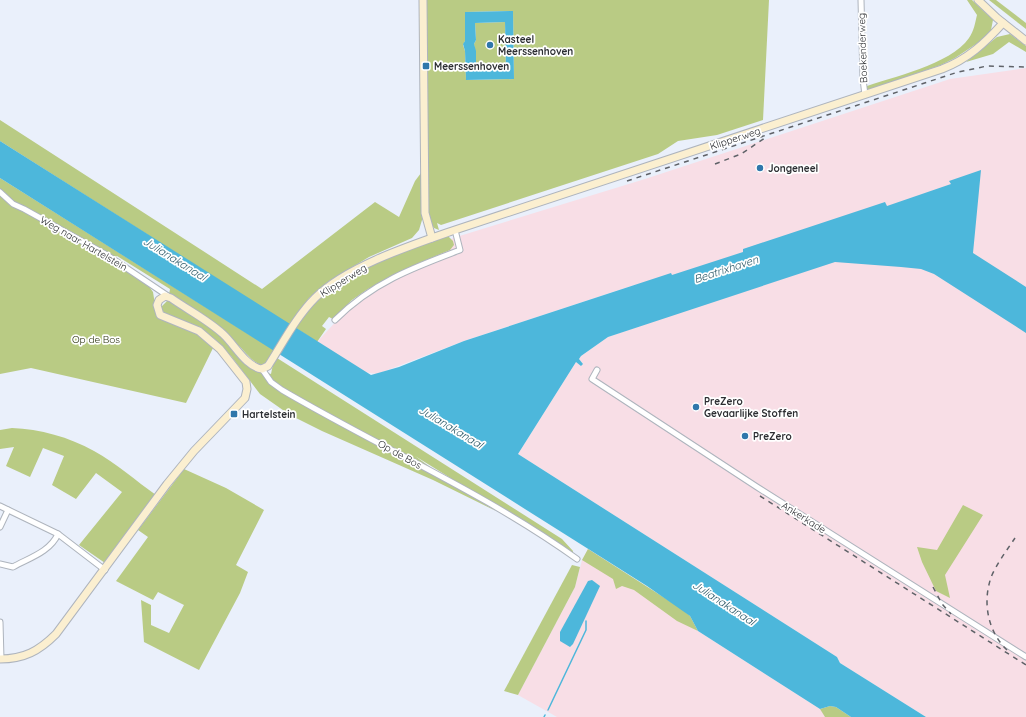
<svg xmlns="http://www.w3.org/2000/svg" width="1026" height="717" font-family="Quicksand,sans-serif">
<style>
.industrial{fill:#f8dee6}
.green{fill:#b9cb84;fill-rule:evenodd}
.water{fill:#4db7db;fill-rule:evenodd}
.lines{fill:none;stroke-linecap:round;stroke-linejoin:round}
.stream{stroke:#4db7db;stroke-width:1.5}
.street-casing{stroke:#aeb4bd;stroke-width:7}
.secondary-casing{stroke:#aeb4bd;stroke-width:9}
.street{stroke:#fff;stroke-width:5}
.secondary{stroke:#fbefd0;stroke-width:7}
.rail{stroke:#5f6268;stroke-width:1.5;stroke-dasharray:5 5;stroke-linecap:butt}
.poi-dot{fill:#2f77ab;stroke:#fff;stroke-width:1.5}
.labels{text-anchor:middle;stroke-width:3.5;stroke-linejoin:round;paint-order:stroke}
.poi-label{font-size:10px;font-weight:bold;fill:#2c2e32;stroke:#fff;text-anchor:start}
.street-label{font-size:10px;fill:#2c2e32;stroke:#fff}
.park-label{font-size:10px;fill:#2b3310;stroke:#fff}
.water-label{font-size:11px;font-style:italic;fill:#2c5968;stroke:#fff}
</style>
<rect width="100%" height="100%" fill="#eaf0fb"/>
<g class="industrial">
<polygon points="1026,68 1026,717 926,717 840,663 837,657 518,454 576,362 583,364 579,359 581,356 608,337 646,324 634,285 464,341 377,374 364,372 317,342 353,303 418,268 441,251 442,246 453,238 645,179 950,79"/>
<polygon points="588,549 608,562 698,631 820,709 851,717 557,717 518,695 575,587 582,560"/>
</g>
<g class="green">
<path d="M424 0H769L763 120 717 135 678 141 658 154 441 225 437 223 439 230 434 228 428 219ZM513 11 514 79 466 80 465 51 463 45 465 41V12Z"/>
<path d="M967 0H972L993 20 991 30 982 40 955 58 941 65 861 92V88C892 77 950 65 969 38 974 31 975 23 977 15Z"/>
<polygon points="989,0 996,0 1026,23 1026,29"/>
<polygon points="505,22 506,70 476,69 474,44 476,40 475,23"/>
<polygon points="1010,34 1026,46 1026,52 1009,42 993,54 966,62 997,37"/>
<polygon points="0,120 262,289 375,202 399,217 415,181 421,173 422,220 419,230 412,238 369,257 329,281 309,298 290,325 0,141"/>
<path d="M0 178 274 350 264 366C252 363 246 352 237 344L253 369 271 374 273 364 277 358 562 539 573 551V554L415 456 462 490 496 511 433 480 322 431 290 415 260 394 231 356 217 341 200 327 165 315 161 307 168 300 170 289 117 256 110 260 148 285 153 292 156 311 202 336 214 346 186 403 31 368 0 374Z"/>
<path d="M448 236 453 241 454 245 450 250 419 263 368 289 352 300 333 319 329 317 322 326 326 329 317 342 296 328C330 273 390 256 448 236Z"/>
<path d="M12 428C40 429 69 437 94 451 116 463 136 481 156 495L105 563 79 545 122 492 96 473 76 499 52 485 64 456 43 448 30 477 6 466 14 447 0 449V430Z"/>
<polygon points="184,469 226,488 264,510 236,565 248,572 240,593 199,670 144,642 141,600 151,605 151,625 169,633 184,605 158,592 153,600 116,581 148,537 138,530"/>
<polygon points="963,505 983,515 945,575 950,598 936,591 922,562 917,547 937,550"/>
<polygon points="588,549 682,609 690,616 698,631 677,621 634,590 622,586 616,589 613,579 582,560"/>
<polygon points="572,565 580,567 575,587 518,695 504,691"/>
<polygon points="830,706 836,707 851,717 825,717 820,709"/>
</g>
<g class="water">
<path d="M513 11 514 79 466 80 465 51 463 44 465 41V12ZM505 22 506 69H476V51L474 44 476 40 475 23Z"/>
<polygon points="0,141 371,375 399,367 464,341 671,273 672,275 743,252 743,249 885,202 887,206 951,184 949,181 981,170 973,253 1026,287 1026,333 934,274 921,269 901,267 835,262 608,337 581,356 579,359 583,364 581,366 576,362 518,454 837,657 840,663 926,717 851,717 836,707 830,706 820,709 698,631 690,616 647,586 0,178"/>
<polygon points="592,580 600,586 573,644 570,647 560,641 560,632 588,581"/>
</g>
<g class="lines">
<g class="stream">
<polyline points="548,710 586,630 586,621"/>
<polyline points="544,717 545,715"/>
</g>
<g class="street-casing">
<g id="street">
<polyline points="861,0 863,79 865,95"/>
<polyline points="0,192 13,204 24,209 107,255 168,296"/>
<path d="M335 320C372 283 412 268 460 250L455 230"/>
<path d="M262 369 271 382 282 390C379 447 485 493 577 559"/>
<polyline points="597,370 592,379 757,487 1026,657"/>
<polyline points="0,506 58,534 105,570"/>
<polyline points="0,527 8,510"/>
<path d="M0 564 13 567C29 558 50 552 58 534"/>
<polyline points="0,622 1,659"/>
</g>
</g>
<g class="secondary-casing">
<g id="secondary">
<polyline points="423,0 425,213 432,238"/>
<polyline points="978,0 997,18 1026,41"/>
<path d="M0 659C24 659 39 651 56 634L167 484 194 451 245 398 247 389 246 382 220 349 199 331 160 315 157 305 159 300 165 296 171 298C188 310 208 320 223 334 235 345 246 367 262 369L268 366C283 343 296 317 315 298 347 266 412 245 455 230L942 69C968 59 985 43 1003 23"/>
</g>
</g>
<use href="#street" class="street"/>
<use href="#secondary" class="secondary"/>
<g class="rail">
<polyline points="715,164 741,154 765,138"/>
<polyline points="627,181 958,72 987,66 1026,67"/>
<polyline points="760,496 1026,665"/>
<polyline points="933,587 942,604 951,614"/>
<path d="M1007 650C987 631 982 600 992 575 998 562 1007 550 1015 538"/>
</g>
</g>
<g class="poi-dot">
<circle cx="490" cy="45" r="4"/>
<rect x="422" y="62" width="8" height="8" rx="2"/>
<circle cx="760" cy="168" r="4"/>
<circle cx="696" cy="407" r="4"/>
<rect x="230" y="410" width="8" height="8" rx="2"/>
<circle cx="745" cy="436" r="4"/>
</g>
<g class="labels">
<g class="poi-label">
<text x="498" y="43">Kasteel<tspan x="498" dy="12">Meerssenhoven</tspan></text>
<text x="434" y="70">Meerssenhoven</text>
<text x="768" y="172">Jongeneel</text>
<text x="704" y="405">PreZero<tspan x="704" dy="12">Gevaarlijke Stoffen</tspan></text>
<text x="242" y="418">Hartelstein</text>
<text x="753" y="440">PreZero</text>
</g>
<g class="street-label">
<text transform="translate(862 48) rotate(-92)" y="4">Boekenderweg</text>
<text transform="translate(735 138) rotate(-18)" y="4">Klipperweg</text>
<text transform="translate(84 243) rotate(30)" y="4">Weg naar Hartelstein</text>
<text transform="translate(343 280) rotate(-32)" y="4">Klipperweg</text>
<text transform="translate(400 454) rotate(29)" y="4">Op de Bos</text>
<text transform="translate(804 517) rotate(32)" y="4">Ankerkade</text>
</g>
<g class="park-label">
<text x="96" y="343">Op de Bos</text>
</g>
<g class="water-label">
<text transform="translate(175 259) rotate(32)" y="4">Julianakanaal</text>
<text transform="translate(726 269) rotate(-18)" y="4">Beatrixhaven</text>
<text transform="translate(451 427) rotate(31)" y="4">Julianakanaal</text>
<text transform="translate(724 603) rotate(33)" y="4">Julianakanaal</text>
</g>
</g>
</svg>
